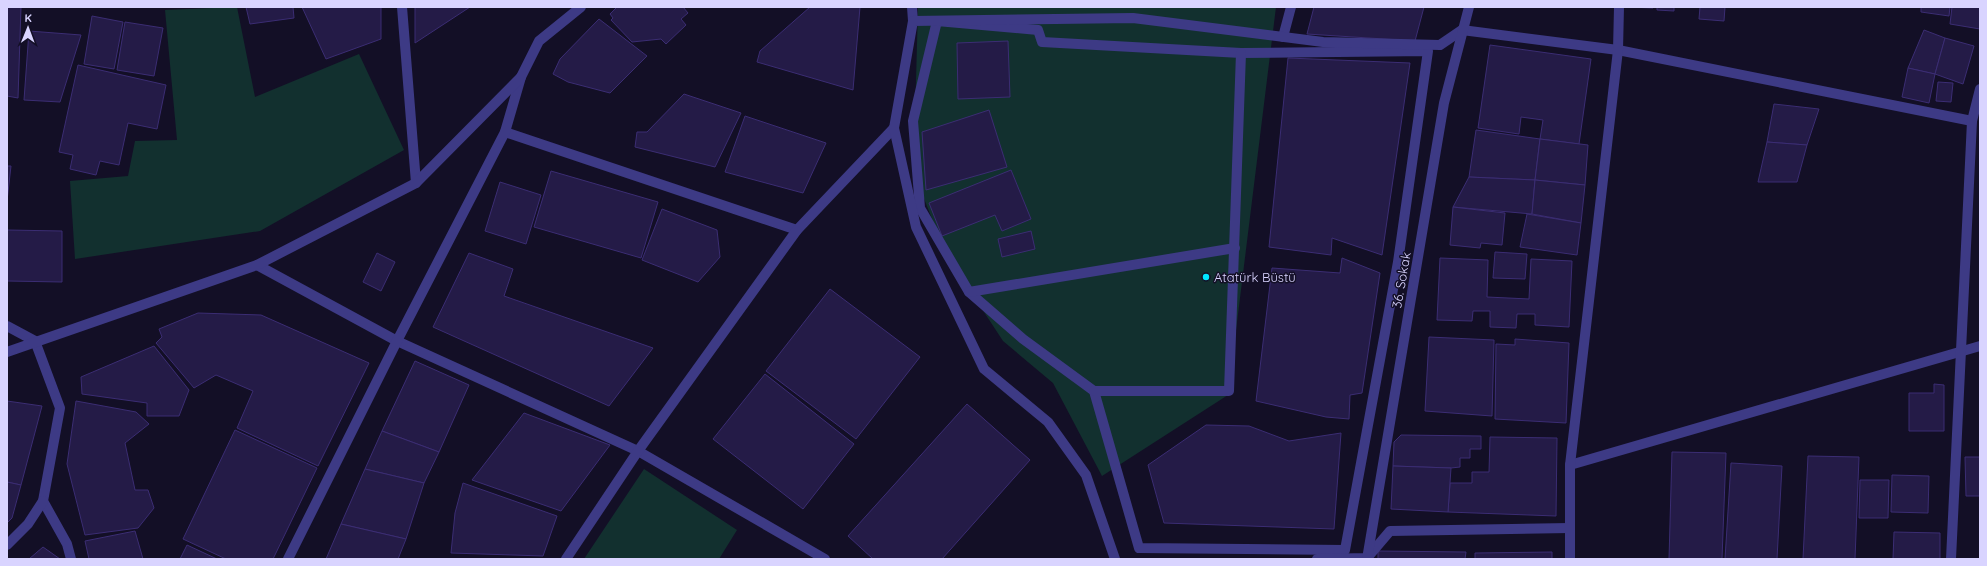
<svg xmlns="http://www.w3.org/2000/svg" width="1987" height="566" font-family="Quicksand,sans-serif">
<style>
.green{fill:#12302f}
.building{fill:#241b47;stroke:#3b2d73}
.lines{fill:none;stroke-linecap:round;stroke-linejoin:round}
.pedestrian{stroke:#3d3a85;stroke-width:10}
.minor{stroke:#3d3a85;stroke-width:10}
.tertiary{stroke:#3d3a85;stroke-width:10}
.poi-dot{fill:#00e5ff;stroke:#130f26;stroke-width:1.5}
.labels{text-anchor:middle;stroke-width:3;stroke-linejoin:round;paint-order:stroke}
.poi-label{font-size:13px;fill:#d9d4ff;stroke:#130f26;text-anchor:start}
.street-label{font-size:13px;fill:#d9d4ff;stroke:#130f26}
</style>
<rect width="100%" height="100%" fill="#130f26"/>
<g class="green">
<polygon points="237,7 255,97 359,54 404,150 260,231 75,259 70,181 128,176 135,141 177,140 165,10"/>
<polygon points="918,7 1276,7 1228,395 1102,476 1053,383 1003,341 946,254 921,191 915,118"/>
<polygon points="644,469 737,530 719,559 584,559"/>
</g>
<g class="building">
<polygon points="7,7 21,7 18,98 7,96"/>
<polygon points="246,7 293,7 294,18 250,24"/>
<polygon points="302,7 381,7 381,39 326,59"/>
<polygon points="415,7 470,7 415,43"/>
<polygon points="617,7 683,7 688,13 681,19 686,25 666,44 661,39 632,42 611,20 613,18 610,14"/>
<polygon points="810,7 860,7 853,90 757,62 760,51"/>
<polygon points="1314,7 1424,7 1415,41 1307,34"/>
<polygon points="1629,7 1653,7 1653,8"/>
<polygon points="1657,7 1674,7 1674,11 1657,10"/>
<polygon points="1700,7 1725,7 1724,21 1699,19"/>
<polygon points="1921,7 1950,7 1949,16 1921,12"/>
<polygon points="1952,7 1980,7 1980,29 1950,24"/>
<polygon points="92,16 123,22 114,69 84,64"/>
<polygon points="599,19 647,56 610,93 568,82 553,74 560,59"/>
<polygon points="125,22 163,28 154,76 117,70"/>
<polygon points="1924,30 1945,38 1935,74 1908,68"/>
<polygon points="29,31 81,35 60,102 24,100"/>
<polygon points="1945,38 1974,46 1963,84 1935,74"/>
<polygon points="1008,41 1010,97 958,99 957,43"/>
<polygon points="1490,45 1591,59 1579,144 1540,139 1543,120 1521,117 1519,134 1478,128"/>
<polygon points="1288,58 1410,63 1382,255 1332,238 1331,255 1269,247"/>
<polygon points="78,65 166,85 157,129 128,123 119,165 100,161 96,175 70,169 73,155 59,152"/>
<polygon points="1908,68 1935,74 1929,103 1902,97"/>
<polygon points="1938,82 1953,83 1951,102 1936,101"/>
<polygon points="684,94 741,113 715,167 635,147 637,132 647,132"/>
<polygon points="1774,104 1819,109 1807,145 1767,142"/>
<polygon points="989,110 1007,167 926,190 922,132"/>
<polygon points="745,116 826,143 803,193 725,172"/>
<polygon points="1476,130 1540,139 1535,180 1469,177"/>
<polygon points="1540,139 1588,145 1585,185 1535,180"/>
<polygon points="1767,142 1807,145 1797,182 1758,182"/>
<polygon points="7,166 11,166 7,201"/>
<polygon points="1011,170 1031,219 1002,231 995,215 942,236 929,203"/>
<polygon points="551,171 658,202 641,258 534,227"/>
<polygon points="1469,177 1535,180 1532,214 1453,207"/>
<polygon points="1535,180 1585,185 1581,223 1532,214"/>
<polygon points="500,182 541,195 526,244 485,231"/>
<polygon points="1453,207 1505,213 1502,245 1481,243 1480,248 1450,245"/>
<polygon points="662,209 717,230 720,257 698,282 642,260"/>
<polygon points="1527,214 1581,223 1577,255 1520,247"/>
<polygon points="7,230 62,231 62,282 7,281"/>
<polygon points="1031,231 1035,249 1002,257 998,239"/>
<polygon points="1495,252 1527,254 1525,279 1493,278"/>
<polygon points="377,253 395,262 381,291 363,282"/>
<polygon points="469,253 513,269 504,296 653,348 609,406 433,327"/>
<polygon points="1342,258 1380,273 1362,393 1350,395 1349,419 1326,417 1256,401 1272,268 1340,273"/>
<polygon points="1440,258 1488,260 1487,297 1529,299 1531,259 1572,261 1569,327 1535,325 1535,314 1517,314 1516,328 1490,327 1490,311 1473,311 1472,321 1437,320"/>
<polygon points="830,289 920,357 856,439 766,371"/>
<polygon points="198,313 261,315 369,363 318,466 237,428 253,391 216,375 194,388 156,343 162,337 159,329"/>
<polygon points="1429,337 1494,340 1492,416 1425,411"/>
<polygon points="1515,339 1569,343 1566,423 1495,419 1496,344 1515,345"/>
<polygon points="154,346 189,390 179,416 147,416 147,403 82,394 81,377"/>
<polygon points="415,361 469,385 439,452 382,431"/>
<polygon points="765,374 854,444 803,509 713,439"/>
<polygon points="1934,384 1944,385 1944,431 1909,431 1909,393 1934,393"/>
<polygon points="7,401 42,406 21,485 7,482"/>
<polygon points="76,401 136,412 149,424 125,443 135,490 148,490 154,508 138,528 85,535 67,464"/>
<polygon points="967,404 1030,460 942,559 873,559 848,536"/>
<polygon points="524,413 610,445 561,511 472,480"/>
<polygon points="1206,425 1249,426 1289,441 1341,433 1334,529 1164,523 1148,465"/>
<polygon points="235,430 317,468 273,559 226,559 183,539"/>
<polygon points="382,431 439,452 424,483 365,469"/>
<polygon points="1401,435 1481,436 1481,449 1470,449 1470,458 1460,458 1460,467 1451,468 1393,466 1394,442"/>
<polygon points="1490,437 1557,438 1556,516 1448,512 1450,483 1472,483 1472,472 1489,472"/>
<polygon points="1672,452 1726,453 1722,559 1669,559"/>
<polygon points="1808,456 1859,457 1855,559 1803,559"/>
<polygon points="1965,457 1980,457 1980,496 1966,496"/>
<polygon points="1731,463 1782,466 1777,559 1725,559"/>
<polygon points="1393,466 1451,468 1448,512 1391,509"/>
<polygon points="365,469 424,483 406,539 341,524"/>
<polygon points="1892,475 1929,476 1928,513 1891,512"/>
<polygon points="1860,480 1889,480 1888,518 1859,518"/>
<polygon points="7,482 21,485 12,518 7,523"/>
<polygon points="463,483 557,516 543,556 451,553 455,513"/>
<polygon points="341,524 406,539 398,559 326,559"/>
<polygon points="135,531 143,559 89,559 85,541"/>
<polygon points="1894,532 1940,533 1940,559 1893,559"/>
<polygon points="187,545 217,559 180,559"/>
<polygon points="43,547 60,559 29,559"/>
<polygon points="1378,551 1466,552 1465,559 1378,559"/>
<polygon points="1552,552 1552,559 1475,559 1475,553"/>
</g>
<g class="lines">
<g class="pedestrian">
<polygon points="937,21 1038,30 1042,42 1241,53 1428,51 1398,262 1345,550 1139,548 1094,391 1023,339 969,292 920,208 913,121"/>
<polyline points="969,292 1235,248"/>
<polyline points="1094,391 1229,391 1241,53"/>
</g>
<g class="minor">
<polyline points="402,7 416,183"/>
<polyline points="912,7 913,21"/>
<polyline points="1283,37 1291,7"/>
<polyline points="505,132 797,230"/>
<polyline points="257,265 397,341 638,451 825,559"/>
<polyline points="7,326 35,341 60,408 43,501 67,544 71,559"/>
<polyline points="1570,465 1980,346"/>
<polyline points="7,545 28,524 43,501"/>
<polyline points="288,559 397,341 505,132 521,77"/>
<polyline points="566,559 638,451 797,230 894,128"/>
<polyline points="1115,559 1086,475 1048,422 984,369 916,227 894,128 913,21 1133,18 1323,42 1440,45 1462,30 1618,50 1972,121"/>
<polyline points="1317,559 1367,558 1390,531 1570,528"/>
<polyline points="1367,559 1444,103 1469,7"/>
<polyline points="1570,559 1570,465 1618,50 1619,7"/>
<polyline points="1951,559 1972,121 1980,89"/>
</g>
<polyline class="tertiary" points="7,352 257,265 416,183 521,77 539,41 581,7"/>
</g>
<circle class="poi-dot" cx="1206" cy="277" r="4"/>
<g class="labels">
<g class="poi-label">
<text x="1214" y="282">Atatürk Büstü</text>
</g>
<g class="street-label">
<text transform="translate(1401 280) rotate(-80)" y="5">36. Sokak</text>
</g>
</g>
<rect width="1987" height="566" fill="none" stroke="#d9d4ff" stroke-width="16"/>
<g transform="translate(28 28) rotate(1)" stroke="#130f26" stroke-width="3" paint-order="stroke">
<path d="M0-3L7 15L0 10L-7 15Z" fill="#d9d4ff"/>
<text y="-6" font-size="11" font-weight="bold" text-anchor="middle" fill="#d9d4ff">K</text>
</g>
</svg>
